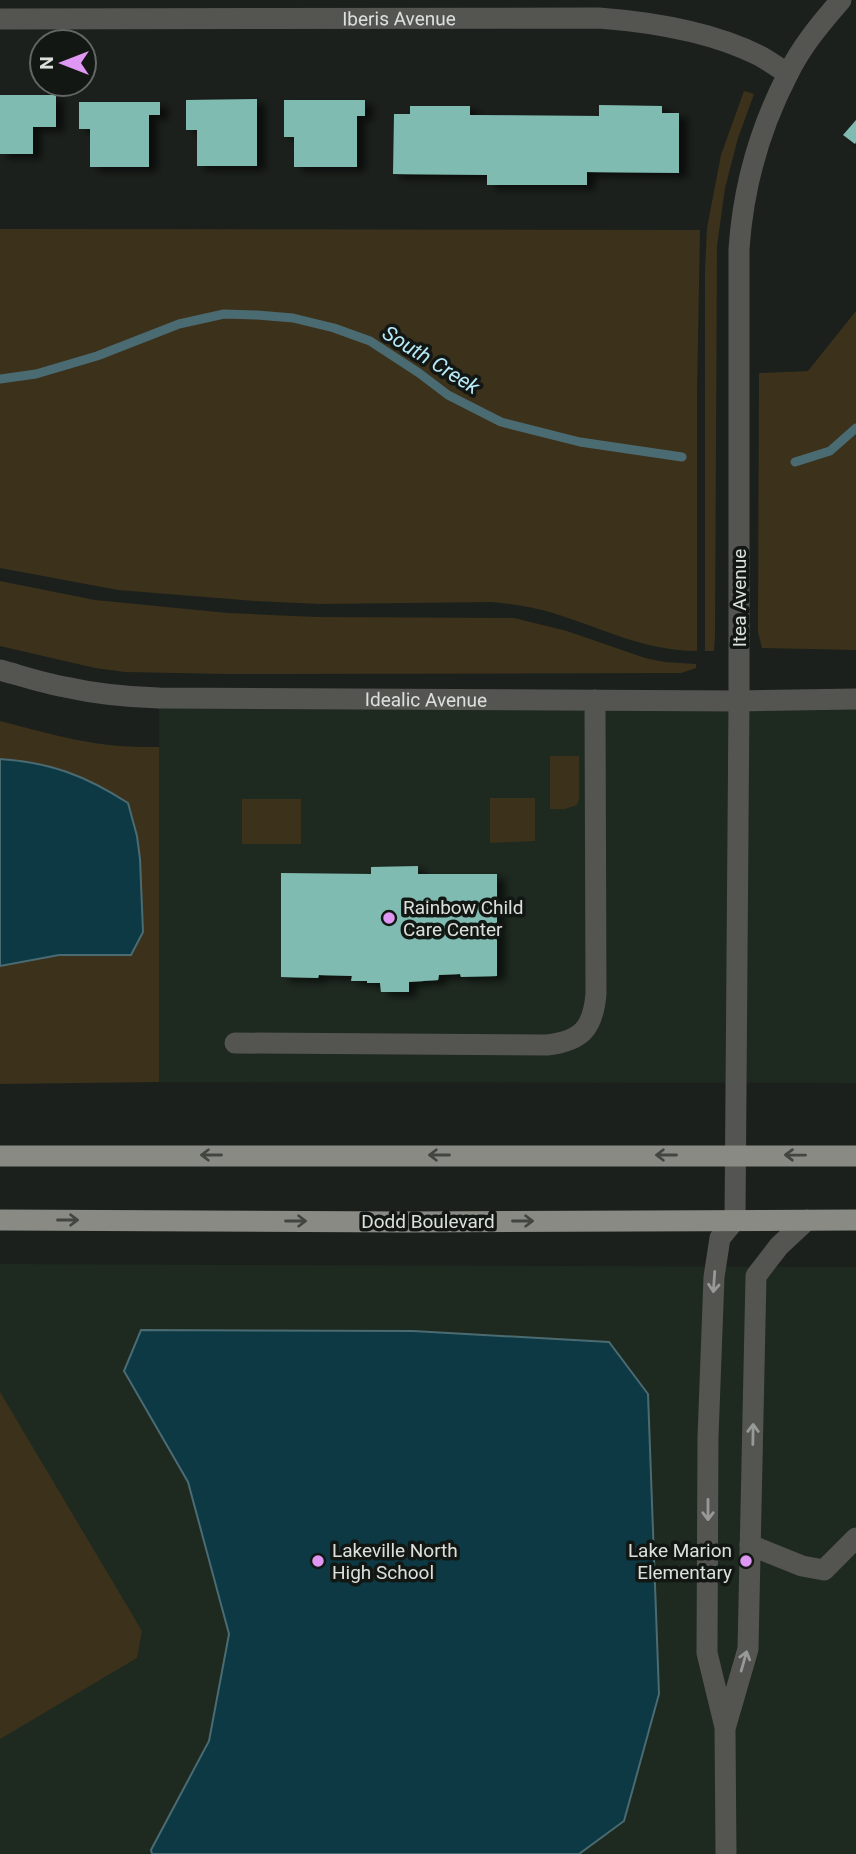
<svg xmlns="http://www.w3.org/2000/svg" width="856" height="1854" font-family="Roboto,sans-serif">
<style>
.built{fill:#1e2920}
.green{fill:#3c311b}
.water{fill:#0d3944;stroke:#4b6b72;stroke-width:2}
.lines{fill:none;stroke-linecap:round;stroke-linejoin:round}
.stream{stroke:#4b6b72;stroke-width:9}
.building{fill:#80bbb1;filter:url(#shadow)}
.minor{stroke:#545451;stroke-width:21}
.major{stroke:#898a84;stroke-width:21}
.oneway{stroke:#424540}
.oneway2{stroke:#989a97}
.poi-dot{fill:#de98f3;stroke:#121713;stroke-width:2.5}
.labels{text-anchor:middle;stroke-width:7;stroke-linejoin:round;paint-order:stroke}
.street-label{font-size:19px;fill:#dce0dd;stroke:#121713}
.poi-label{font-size:19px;fill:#dce0dd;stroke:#121713;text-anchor:start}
.water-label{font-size:21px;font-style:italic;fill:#b8eaf9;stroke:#121713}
</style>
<defs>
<filter id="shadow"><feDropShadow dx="8" dy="4.5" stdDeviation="3.5" flood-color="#0009"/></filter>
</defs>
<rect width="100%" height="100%" fill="#1b201c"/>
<g class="built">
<polygon points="159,698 856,699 856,1083 159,1082"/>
<polygon points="0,1264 856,1267 856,1854 0,1854"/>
</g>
<g class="green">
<polygon points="744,91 754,94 738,138 725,188 717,246 715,636 714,651 705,651 705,269 707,228 721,155"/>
<path d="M0 229 700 230 697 394V651C645 651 604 629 556 614 535 607 513 604 492 602L320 604 255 601 118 590 0 568Z"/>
<polygon points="856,311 856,650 762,648 758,632 759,373 808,371"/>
<polygon points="0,581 95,600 228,613 317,617 514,618 567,631 645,658 664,662 696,664 696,668 681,673 228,674 125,672 95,668 0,646"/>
<path d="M0 721C39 731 80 743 120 746 133 747 146 747 159 747V1082L0 1084V966L59 955H130L143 932 140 859 137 836 128 803C86 776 50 763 0 759Z"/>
<polygon points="550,756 579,756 579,799 577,805 565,809 550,809"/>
<polygon points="490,798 535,798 535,841 490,843"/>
<rect x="242" y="799" width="59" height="45"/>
<polygon points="0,1392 142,1631 137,1658 0,1739"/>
</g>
<g class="water">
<path d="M0 759C50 762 86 776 128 803L137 836 140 859 143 932 131 955H59L0 966Z"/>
<polygon points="141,1330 413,1331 609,1342 648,1394 659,1694 624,1821 579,1854 152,1854 151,1850 209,1741 229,1634 188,1482 124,1371"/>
</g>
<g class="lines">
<g class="stream">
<polyline points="0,379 36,374 97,356 179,324 224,314 257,315 293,318 334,328 370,341 419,373 448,395 501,422 580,442 682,457"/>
<polyline points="795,462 830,451 856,428"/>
</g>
</g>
<g class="building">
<polygon points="0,95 56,95 56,127 33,127 33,154 0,154"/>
<polygon points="257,99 257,166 197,166 197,130 186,130 186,100"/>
<polygon points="284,100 365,100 365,116 357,116 357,167 294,167 294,137 284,137"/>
<polygon points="79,102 160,102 160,115 149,115 149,167 90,167 90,129 79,129"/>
<polygon points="599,105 662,106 662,113 679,113 679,173 587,172 587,185 487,185 487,175 393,174 394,114 410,114 410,106 470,106 470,115 475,115 599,116"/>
<polygon points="856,120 856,142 855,144 843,135"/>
<polygon points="418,866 418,874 497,874 497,976 461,977 460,974 439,975 438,980 409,982 409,992 381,992 380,983 367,983 367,981 351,981 352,976 319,975 318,978 281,977 281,873 371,874 371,867"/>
</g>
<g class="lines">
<g class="minor">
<path id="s1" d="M0 19 599 18C651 22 713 32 760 56 769 61 779 68 788 74"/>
<path id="s2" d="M0 670C22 676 43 683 65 687 96 694 127 697 159 698L739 701 856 699"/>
<path d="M235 1043 547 1045C582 1041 593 1028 596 994L595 700"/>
<polyline points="750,1545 802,1566 824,1570 856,1538"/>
<polyline points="726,1725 748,1649 756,1276 779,1246 807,1220"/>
<path d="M726 1854 725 1727 707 1653 708 1437 714 1277 720 1238 735 1220 739 701V249C743 189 760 128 788 74 801 47 821 23 841 0"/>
</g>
<g class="major">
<polyline points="0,1156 856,1156"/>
<polyline points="0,1220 405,1222 856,1220"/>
</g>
</g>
<defs><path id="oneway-shaft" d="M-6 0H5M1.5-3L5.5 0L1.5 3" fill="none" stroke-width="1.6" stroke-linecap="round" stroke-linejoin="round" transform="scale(1.75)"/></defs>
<g class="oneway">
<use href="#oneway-shaft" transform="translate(211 1155) rotate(180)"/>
<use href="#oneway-shaft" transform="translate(439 1155) rotate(180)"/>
<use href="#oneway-shaft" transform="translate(666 1155) rotate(180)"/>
<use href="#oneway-shaft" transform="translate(795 1155) rotate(-179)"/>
<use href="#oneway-shaft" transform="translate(68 1220)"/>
<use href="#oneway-shaft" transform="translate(296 1221)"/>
<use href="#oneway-shaft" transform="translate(523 1221)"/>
</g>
<g class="oneway2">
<use href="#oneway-shaft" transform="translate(714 1282) rotate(94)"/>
<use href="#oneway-shaft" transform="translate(753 1434) rotate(-89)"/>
<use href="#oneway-shaft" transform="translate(708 1510) rotate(90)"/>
<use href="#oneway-shaft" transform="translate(744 1661) rotate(-74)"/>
</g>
<g class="poi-dot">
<circle cx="389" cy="918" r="7"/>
<circle cx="318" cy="1561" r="7"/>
<circle cx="746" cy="1561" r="7"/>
</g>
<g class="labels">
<g class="street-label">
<text dy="7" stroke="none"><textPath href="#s1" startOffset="399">Iberis Avenue</textPath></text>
<text transform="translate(739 598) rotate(-90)" y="7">Itea Avenue</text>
<text dy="7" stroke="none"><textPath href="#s2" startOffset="429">Idealic Avenue</textPath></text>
<text x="428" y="1228">Dodd Boulevard</text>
</g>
<g class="poi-label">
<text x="403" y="914">Rainbow Child<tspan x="403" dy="22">Care Center</tspan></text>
<text x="332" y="1557">Lakeville North<tspan x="332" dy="22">High School</tspan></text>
<text x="732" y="1557" text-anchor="end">Lake Marion<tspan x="732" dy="22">Elementary</tspan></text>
</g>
<g class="water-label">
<text transform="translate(431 360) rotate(32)" y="7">South Creek</text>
</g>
</g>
<g transform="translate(63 63) rotate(270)"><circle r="33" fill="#121713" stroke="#636764" stroke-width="2"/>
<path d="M0-5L12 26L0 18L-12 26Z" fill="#de98f3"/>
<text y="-10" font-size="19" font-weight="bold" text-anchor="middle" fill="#dce0dd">N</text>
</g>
</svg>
